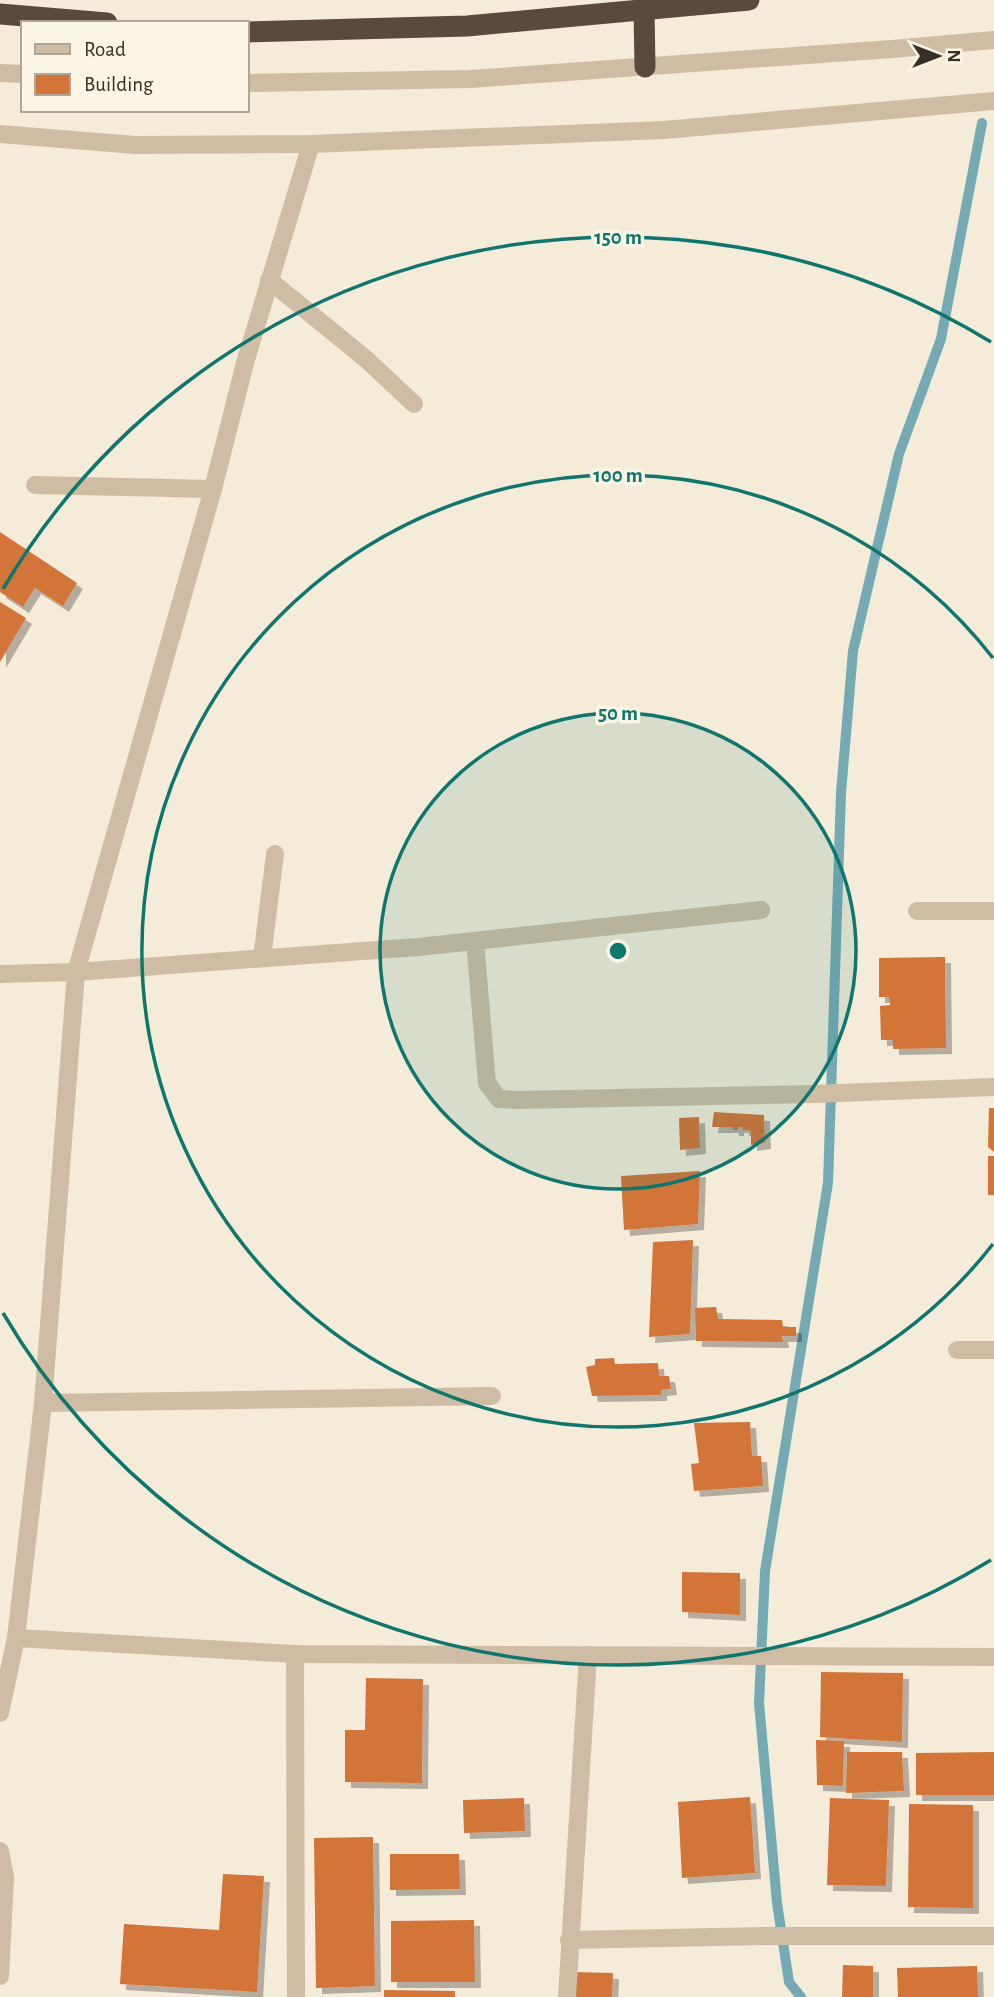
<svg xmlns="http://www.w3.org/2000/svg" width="994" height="1997" font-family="'Alegreya Sans',sans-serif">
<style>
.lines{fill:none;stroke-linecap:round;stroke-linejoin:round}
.stream{stroke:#75a9b4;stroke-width:10}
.building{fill:#d37439;filter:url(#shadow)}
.minor{stroke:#cebda4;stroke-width:18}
.highway{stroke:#5a4a3d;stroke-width:21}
.ring{fill:none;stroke:#0f766e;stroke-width:3.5}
.centre{fill:#0f766e;stroke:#fbf5e6;stroke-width:3.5}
.ring-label{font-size:21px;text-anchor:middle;font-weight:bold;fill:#0f766e;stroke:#fbf5e6;stroke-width:7;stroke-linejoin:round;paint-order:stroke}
</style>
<defs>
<filter id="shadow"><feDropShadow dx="6" dy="6" stdDeviation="0" flood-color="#0004"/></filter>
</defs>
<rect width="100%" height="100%" fill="#f4ebd9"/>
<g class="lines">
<polyline class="stream" points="801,1997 789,1982 777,1903 759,1703 765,1571 828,1183 841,793 853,651 899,454 941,339 982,123"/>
</g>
<g class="building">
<polygon points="0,532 77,583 63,606 35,588 23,607 0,592"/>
<polygon points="0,602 26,618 0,662"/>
<polygon points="945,957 946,1048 893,1049 893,1040 881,1040 880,1006 890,1005 889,997 879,997 879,958"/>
<polygon points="989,1108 994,1108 994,1152 988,1147"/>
<polygon points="714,1112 764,1115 765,1143 751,1145 751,1131 743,1130 743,1127 738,1127 738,1130 733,1130 733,1127 712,1127"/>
<polygon points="699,1117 700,1148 680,1150 679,1118"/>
<rect x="988" y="1156" width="6" height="39"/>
<polygon points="700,1171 698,1224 624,1230 621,1176"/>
<polygon points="693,1240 690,1334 649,1337 653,1242"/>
<polygon points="716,1307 718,1319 782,1320 783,1327 796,1327 796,1336 782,1336 783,1342 696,1341 695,1308"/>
<polygon points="614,1358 615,1364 658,1363 659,1376 669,1376 671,1389 661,1390 661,1395 592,1396 586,1367 595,1365 595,1359"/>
<polygon points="750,1422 752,1456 761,1456 763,1486 694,1491 691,1464 699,1463 694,1423"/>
<polygon points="682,1572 740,1573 740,1615 682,1612"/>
<polygon points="821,1672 903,1673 902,1742 820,1737"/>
<polygon points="366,1678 423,1679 422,1783 345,1782 345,1730 365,1730"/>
<polygon points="816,1740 844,1741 843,1786 817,1785"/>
<polygon points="847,1752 902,1752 904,1791 846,1793"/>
<polygon points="994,1752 994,1795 916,1795 916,1753"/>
<polygon points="750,1797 755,1873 682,1878 678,1802"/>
<polygon points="524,1798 525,1831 464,1833 463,1800"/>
<polygon points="830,1798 889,1800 886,1886 827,1885"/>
<polygon points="909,1804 973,1805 973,1908 908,1907"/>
<polygon points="373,1837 375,1986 316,1988 314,1838"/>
<polygon points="390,1854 459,1854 460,1889 390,1890"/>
<polygon points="223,1874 264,1876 257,1992 120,1984 124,1924 219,1930"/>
<polygon points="474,1920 475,1982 391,1982 391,1921"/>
<polygon points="843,1965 873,1966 873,1997 842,1997"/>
<polygon points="977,1966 978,1997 898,1997 897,1968"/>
<polygon points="572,1972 613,1973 612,1997 572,1997"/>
<polygon points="384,1990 455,1991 455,1997 384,1997"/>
</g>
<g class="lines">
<g class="minor">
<polyline points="0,73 23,74"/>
<polyline points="247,83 470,79 892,49 994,40"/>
<polyline points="0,134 135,145 311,144 664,130 994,101"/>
<polyline points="269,280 366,359 414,404"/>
<polyline points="35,485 213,489"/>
<polyline points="917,911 994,911"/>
<polyline points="475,941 487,1083 499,1099 517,1100 814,1094 994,1087"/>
<polyline points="262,958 275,854"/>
<polyline points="0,974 76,972 418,947 761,910"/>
<polyline points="957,1350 994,1350"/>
<polyline points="43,1403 492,1396"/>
<polyline points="16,1638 295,1654 994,1657"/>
<polyline points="295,1654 296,1997"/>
<polyline points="0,1713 16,1638 43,1403 76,972 213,489 245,363 311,144"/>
<polyline points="0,1851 5,1877 0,1976"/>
<polyline points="569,1940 768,1936 994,1936"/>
<polyline points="567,1997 588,1655"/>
</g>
<g class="highway">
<polyline points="644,10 645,67"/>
<polyline points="0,14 107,23"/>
<polyline points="247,32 467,26 749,0"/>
</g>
</g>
<circle cx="618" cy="951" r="238" fill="#0f766e" fill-opacity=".12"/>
<g class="ring">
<circle cx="618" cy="951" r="238"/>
<path d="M993 1244A476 476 0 1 1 993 658"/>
<path d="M991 1560A714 714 0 0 1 3 1313M3 589A714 714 0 0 1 991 342"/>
</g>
<circle cx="618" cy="951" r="10" class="centre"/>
<g class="ring-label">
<text x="618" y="244">150 m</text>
<text x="618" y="482">100 m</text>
<text x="618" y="720">50 m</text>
</g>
<rect x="21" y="21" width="228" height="91" fill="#fbf5e6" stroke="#ada699" stroke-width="2"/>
<rect x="35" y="44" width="35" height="10" fill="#cebda4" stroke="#ada699" stroke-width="2"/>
<text x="84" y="56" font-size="21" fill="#382f26">Road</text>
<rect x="35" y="74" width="35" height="21" fill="#d37439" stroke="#ada699" stroke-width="2"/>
<text x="84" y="91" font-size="21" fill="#382f26">Building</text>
<g transform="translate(938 56) rotate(90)" stroke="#fbf5e6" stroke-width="5" paint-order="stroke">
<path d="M0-5L12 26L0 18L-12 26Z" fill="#382f26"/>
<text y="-10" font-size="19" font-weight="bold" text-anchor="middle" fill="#382f26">N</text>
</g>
</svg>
